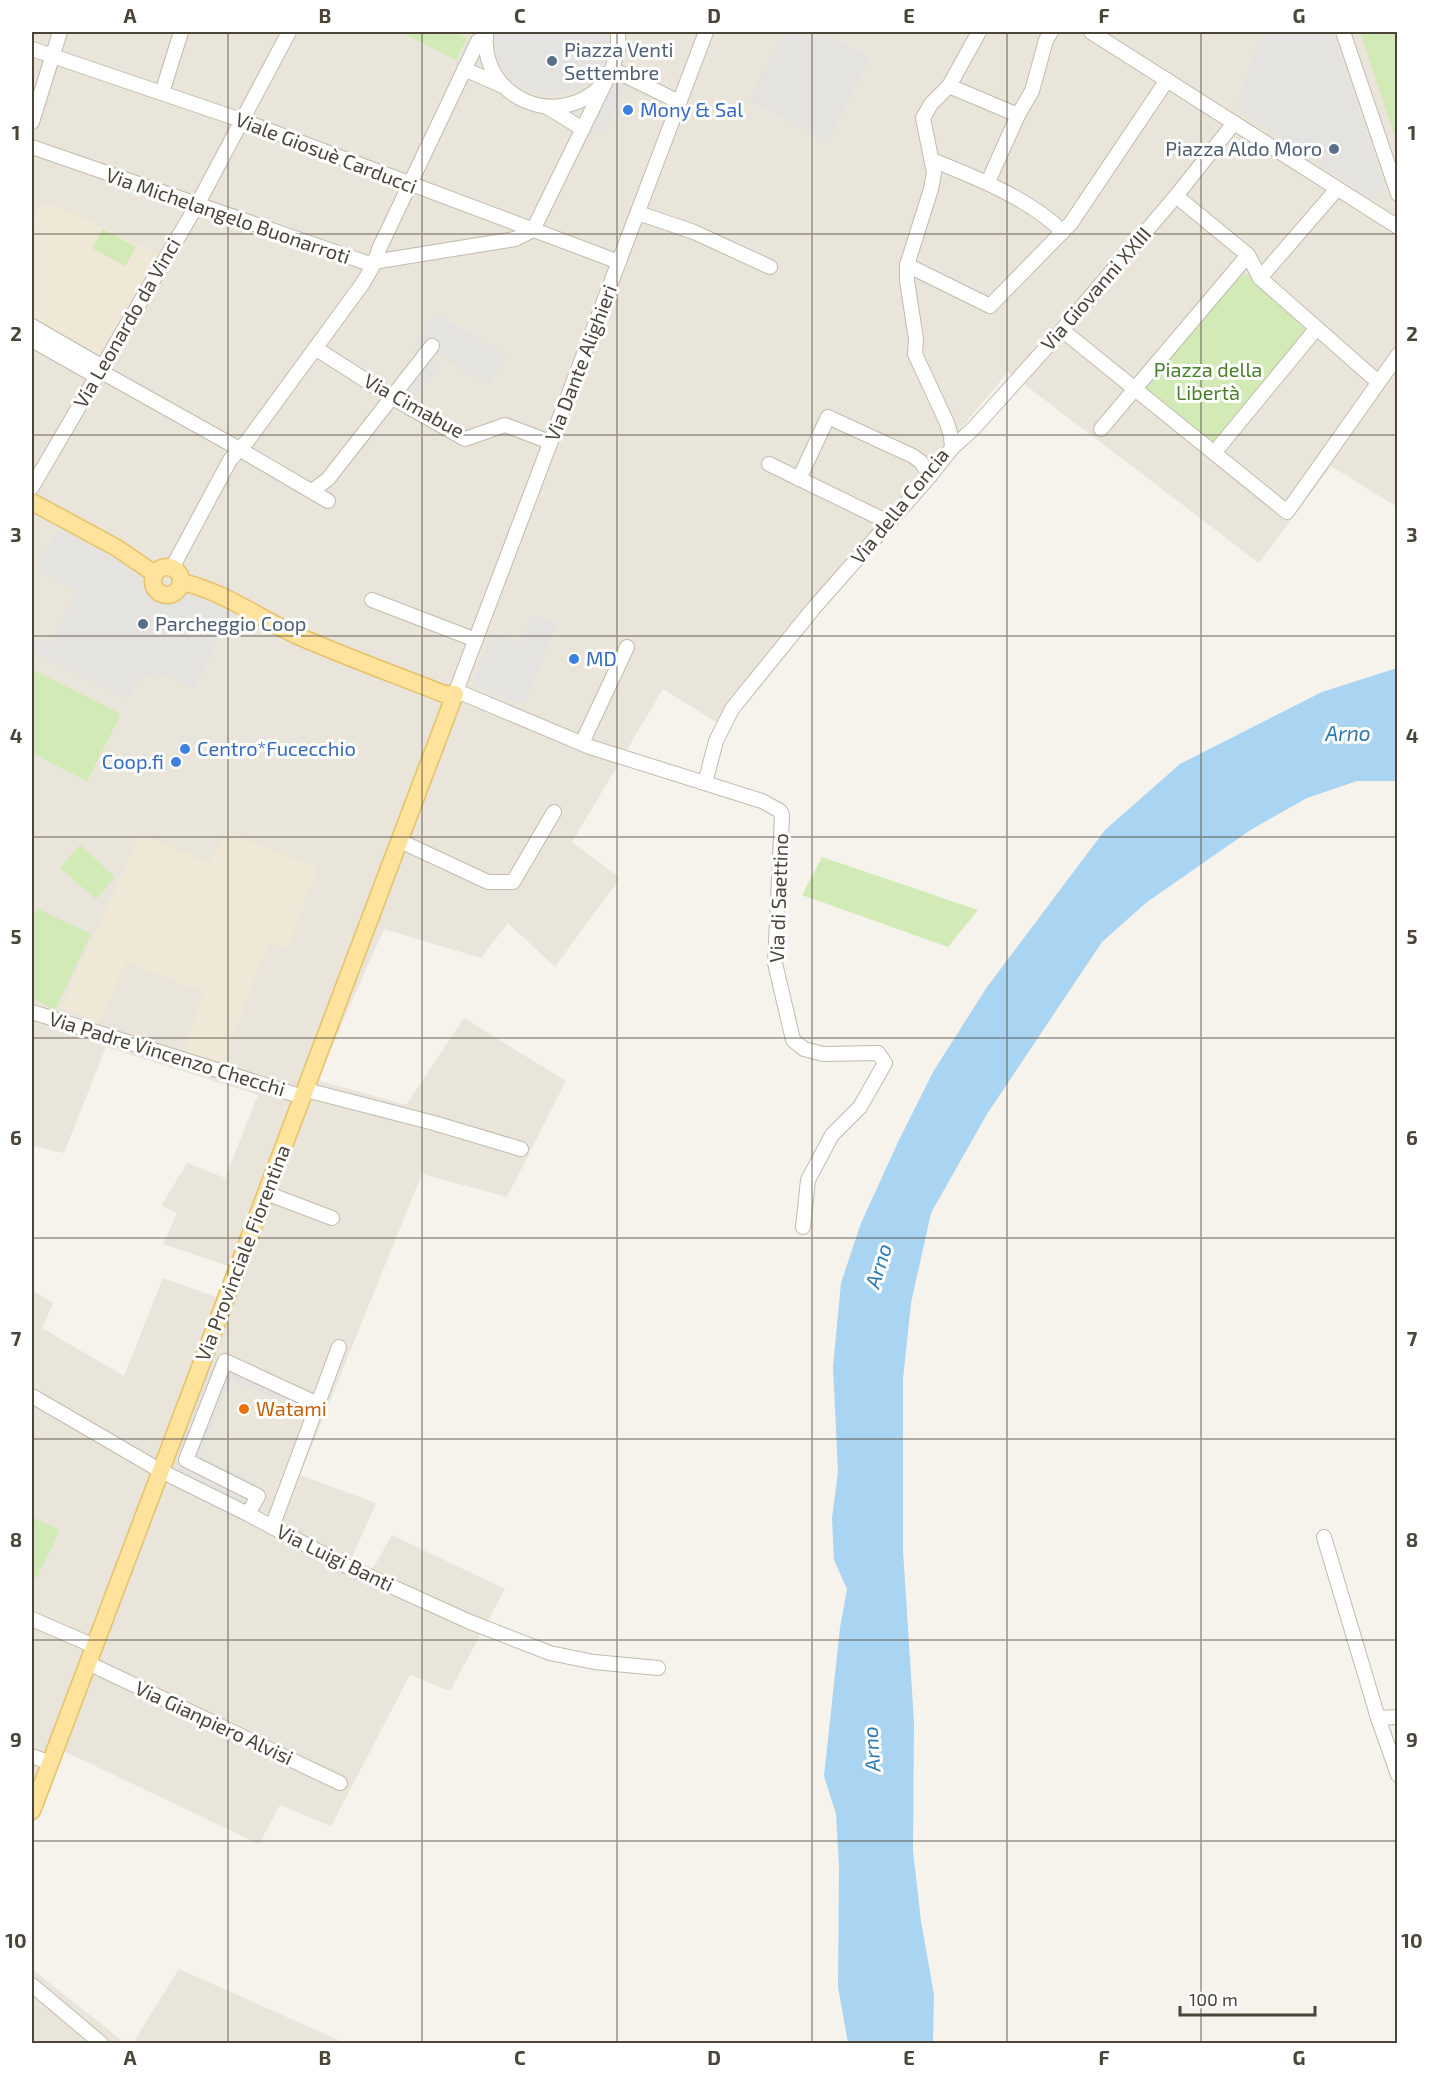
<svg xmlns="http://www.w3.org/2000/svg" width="1429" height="2075" font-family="'Exo 2',sans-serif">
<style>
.residential{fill:#eae5da}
.education{fill:#efe8d6}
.green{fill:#d2eab5}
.parking{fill:#e5e3e0}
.water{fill:#a9d4f2}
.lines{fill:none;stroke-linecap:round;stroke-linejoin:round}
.minor-casing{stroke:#c2bbae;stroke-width:16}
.major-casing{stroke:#e6c16a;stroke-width:19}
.minor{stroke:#fff;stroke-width:14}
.major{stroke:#ffe39c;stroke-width:16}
.grid{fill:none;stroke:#4b4439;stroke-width:1.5;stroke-opacity:0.55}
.service-dot{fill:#5c6f8a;stroke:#fff;stroke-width:2}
.shop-dot{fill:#3f7fe0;stroke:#fff;stroke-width:2}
.food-dot{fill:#e8710a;stroke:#fff;stroke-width:2}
.labels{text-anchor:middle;stroke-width:6;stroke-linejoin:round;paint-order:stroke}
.service-label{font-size:20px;fill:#4e5e75;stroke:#fff;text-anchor:start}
.shop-label{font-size:20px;fill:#366cbe;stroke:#fff;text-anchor:start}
.street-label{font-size:20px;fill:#4b4439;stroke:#fff}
.park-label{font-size:20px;fill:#4a7f2a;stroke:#fff}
.food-label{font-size:20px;fill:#c56008;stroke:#fff;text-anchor:start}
.water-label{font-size:21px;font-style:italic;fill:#2e7ab2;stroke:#fff}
.neatline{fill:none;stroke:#4b4439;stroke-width:2}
.grid-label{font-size:20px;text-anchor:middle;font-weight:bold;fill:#4b4439}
</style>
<rect width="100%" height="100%" fill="#f6f3ec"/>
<g class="residential">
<polygon points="32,32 1397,32 1397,507 1331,466 1259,563 1008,372 716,722 663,689 572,842 620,878 555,967 508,923 481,958 384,929 317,1080 406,1105 464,1018 566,1081 507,1197 422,1174 300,1475 376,1503 350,1562 372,1570 392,1535 505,1589 450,1691 410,1675 331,1826 280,1805 259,1844 51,1745 32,1795 32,1290 53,1303 42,1328 124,1376 163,1278 216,1297 228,1266 163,1244 177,1213 161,1206 187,1163 225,1178 258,1095 106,1047 64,1153 32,1146"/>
<polygon points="32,1969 125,2043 32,2043"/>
<polygon points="179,1969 345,2043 133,2043"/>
</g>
<g class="education">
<polygon points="42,202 87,219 161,256 101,355 32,317 32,230"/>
<polygon points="227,832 317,868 288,948 269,943 219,1070 181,1059 203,992 126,962 99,1023 60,1008 141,834 208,863"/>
</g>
<g class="green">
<polygon points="400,32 453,32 467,38 456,60"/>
<polygon points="1360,32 1397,32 1397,143"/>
<polygon points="103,229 136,247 125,266 92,248"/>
<polygon points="1237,267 1316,329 1214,453 1136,388"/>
<polygon points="32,669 121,714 87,781 32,753"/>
<polygon points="80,845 115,877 96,899 60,868"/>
<polygon points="822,857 978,910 948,947 802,895"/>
<polygon points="36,908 91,934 55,1010 32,999 32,918"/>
<polygon points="32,1517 60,1530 37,1578 32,1576"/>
</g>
<g class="parking">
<polygon points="495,32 608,32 609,47 602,65 591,80 575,91 556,95 537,94 520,86 506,74 497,57 494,38"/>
<polygon points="784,32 822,32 870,57 827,143 749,99"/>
<polygon points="1261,32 1332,32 1385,190 1372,200 1235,107"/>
<polygon points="615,80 627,86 604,134 592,128"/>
<polygon points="434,313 507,355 488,386 426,347 421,354 413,347"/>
<polygon points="430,360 439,367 415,397 406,390"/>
<polygon points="59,528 125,565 131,573 145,578 148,583 149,590 158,596 170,601 184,593 191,593 231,613 194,689 166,675 151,674 138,681 127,699 32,652 32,635 50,644 77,592 35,568"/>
<polygon points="531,614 557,624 524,705 476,686 474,681 492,633 520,642"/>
<polygon points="209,1364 305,1398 301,1407 230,1381 201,1456 257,1483 246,1505 169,1466"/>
</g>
<polygon class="water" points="1397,668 1397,781 1357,781 1307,798 1252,829 1147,902 1102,942 987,1114 931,1213 911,1303 903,1379 903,1551 914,1722 913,1851 921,1921 934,1995 933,2043 848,2043 838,1987 839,1866 836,1814 824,1776 840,1628 847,1589 834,1560 832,1518 838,1472 833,1367 841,1283 861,1223 899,1140 933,1072 987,987 1105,830 1180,764 1322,692"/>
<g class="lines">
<g class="minor-casing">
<g id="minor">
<path d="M486 32C479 97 557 132 602 85"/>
<polyline points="706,32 455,694 464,694 590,747 762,801 780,811 782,815 775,963 793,1040 804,1049 823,1054 878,1053 885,1063 860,1107 832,1135 808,1180 803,1227"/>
<polyline points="1091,32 1398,227"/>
<polyline points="1343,32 1398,194"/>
<polyline points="32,49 241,120 619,262"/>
<polyline points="464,69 503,86"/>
<polyline points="612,69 679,102"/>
<polyline points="949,86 1018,115"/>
<polyline points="162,93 181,32"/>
<polyline points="547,107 583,129"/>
<polyline points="32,122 60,32"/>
<polyline points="32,147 367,263 515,239 533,230"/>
<path d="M932 160C975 177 1030 199 1063 232"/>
<polyline points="988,182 1018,115 1032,91 1046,40 1051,32"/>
<polyline points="1176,196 1248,255 1260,278 1378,382"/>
<polyline points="638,213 694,232 770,267"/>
<polyline points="533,230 612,69 618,49 618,32"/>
<polyline points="907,265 990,306 1071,223 1167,80"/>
<polyline points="1260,278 1337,189"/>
<polyline points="32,326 96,363 100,371"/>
<polyline points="1062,330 1287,512 1398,355"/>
<polyline points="32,340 92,374 100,371"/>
<polyline points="315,348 398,401 465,439 505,425 550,442"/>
<polyline points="100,371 234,446 328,501"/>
<polyline points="1101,429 1248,255"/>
<polyline points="952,448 951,436 947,423 915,354 916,339 907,281 907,265 931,189 934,173 923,118 931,104 949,86 979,32"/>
<polyline points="1214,453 1316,329"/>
<polyline points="769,464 888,522"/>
<polyline points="799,479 828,417 913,456 921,462 930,476"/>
<polyline points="32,487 197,205 289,32"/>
<polyline points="312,491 328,479 432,346"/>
<polyline points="172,568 230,460 248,440 363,283 375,262 379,249 478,41 486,37"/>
<polyline points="372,600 476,640"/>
<polyline points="582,743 627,647"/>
<polyline points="705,783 716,741 732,709 813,609 930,476 952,448 973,429 1062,330 1176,196 1234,123"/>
<polyline points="400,841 488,882 513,882 554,812"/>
<polyline points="32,1012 303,1097"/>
<polyline points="306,1090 434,1123 521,1149"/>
<polyline points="266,1193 332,1218"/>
<polyline points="32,1396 161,1471 248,1514 340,1563 470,1622 550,1653 594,1662 658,1668"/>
<polyline points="248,1514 258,1496 186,1460 225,1361 318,1404"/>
<polyline points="272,1527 339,1347"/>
<polyline points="1324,1537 1378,1718 1398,1775"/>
<polyline points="32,1619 94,1646"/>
<polyline points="88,1663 340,1783"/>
<polyline points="1378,1718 1398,1717"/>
<polyline points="32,1756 50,1763"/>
<polyline points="32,1985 102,2044"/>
</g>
</g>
<g class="major-casing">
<g id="major">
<polyline points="32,502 117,548 155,574"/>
<circle cx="167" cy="581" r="14"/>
<path d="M32 1811 455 694H444C396 675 346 657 298 636 261 619 221 590 181 582"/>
</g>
</g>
<use href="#minor" class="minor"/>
<use href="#major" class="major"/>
</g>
<path class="grid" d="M228 32V2044M422 32V2044M617 32V2044M812 32V2044M1007 32V2044M1201 32V2044M32 234H1398M32 435H1398M32 636H1398M32 837H1398M32 1038H1398M32 1238H1398M32 1439H1398M32 1640H1398M32 1841H1398"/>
<g class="service-dot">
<circle cx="552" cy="61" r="6"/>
<circle cx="1334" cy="149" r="6"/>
<circle cx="143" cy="624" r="6"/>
</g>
<g class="shop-dot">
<circle cx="628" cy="110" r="6"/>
<circle cx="574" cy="659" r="6"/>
<circle cx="185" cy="749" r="6"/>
<circle cx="176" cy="762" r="6"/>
</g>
<circle class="food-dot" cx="244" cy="1409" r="6"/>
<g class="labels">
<g class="service-label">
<text x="564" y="57">Piazza Venti<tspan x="564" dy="23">Settembre</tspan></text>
<text x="1322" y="156" text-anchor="end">Piazza Aldo Moro</text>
<text x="155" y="631">Parcheggio Coop</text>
</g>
<g class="shop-label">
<text x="640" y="117">Mony &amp; Sal</text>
<text x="586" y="666">MD</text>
<text x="197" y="756">Centro*Fucecchio</text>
<text x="164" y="769" text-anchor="end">Coop.fi</text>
</g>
<g class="street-label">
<text transform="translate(326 153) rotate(21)" y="7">Viale Giosuè Carducci</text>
<text transform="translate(228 216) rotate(19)" y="7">Via Michelangelo Buonarroti</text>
<text transform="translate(1096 289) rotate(-49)" y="7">Via Giovanni XXIII</text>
<text transform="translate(127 323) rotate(-60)" y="7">Via Leonardo da Vinci</text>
<text transform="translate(581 363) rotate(-69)" y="7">Via Dante Alighieri</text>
<text transform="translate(414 406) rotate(29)" y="7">Via Cimabue</text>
<text transform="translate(900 506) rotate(-51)" y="7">Via della Concia</text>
<text transform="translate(779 898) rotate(-88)" y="7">Via di Saettino</text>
<text transform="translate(167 1054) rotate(17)" y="7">Via Padre Vincenzo Checchi</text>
<text transform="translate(243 1253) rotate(-69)" y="7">Via Provinciale Fiorentina</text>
<text transform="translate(335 1558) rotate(26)" y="7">Via Luigi Banti</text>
<text transform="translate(214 1723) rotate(25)" y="7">Via Gianpiero Alvisi</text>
</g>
<g class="park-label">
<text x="1208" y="377">Piazza della<tspan x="1208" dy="23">Libertà</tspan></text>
</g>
<g class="food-label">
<text x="256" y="1416">Watami</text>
</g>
<g class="water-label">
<text x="1348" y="741">Arno</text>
<text transform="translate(879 1266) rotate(-73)" y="7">Arno</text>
<text transform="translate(872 1749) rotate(-94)" y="7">Arno</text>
</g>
</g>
<rect width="1429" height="2075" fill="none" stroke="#ffffff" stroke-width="66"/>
<path d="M1180 2006v9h135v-9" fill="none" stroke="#4b4439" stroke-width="3"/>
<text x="1189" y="2006" font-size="18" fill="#4b4439" stroke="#ffffff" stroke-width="4.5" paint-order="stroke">100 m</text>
<rect x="33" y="33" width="1363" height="2009" class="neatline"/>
<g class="grid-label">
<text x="130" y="23">A</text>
<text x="325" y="23">B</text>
<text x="520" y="23">C</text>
<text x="714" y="23">D</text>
<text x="909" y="23">E</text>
<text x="1104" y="23">F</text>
<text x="1299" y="23">G</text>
<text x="16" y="140">1</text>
<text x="1412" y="140">1</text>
<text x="16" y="341">2</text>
<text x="1412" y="341">2</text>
<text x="16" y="542">3</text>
<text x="1412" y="542">3</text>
<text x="16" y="743">4</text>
<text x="1412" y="743">4</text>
<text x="16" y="944">5</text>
<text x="1412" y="944">5</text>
<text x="16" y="1145">6</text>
<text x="1412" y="1145">6</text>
<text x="16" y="1346">7</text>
<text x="1412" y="1346">7</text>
<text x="16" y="1547">8</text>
<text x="1412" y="1547">8</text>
<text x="16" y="1747">9</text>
<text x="1412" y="1747">9</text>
<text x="16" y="1948">10</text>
<text x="1412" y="1948">10</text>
<text x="130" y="2065">A</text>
<text x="325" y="2065">B</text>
<text x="520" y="2065">C</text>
<text x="714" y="2065">D</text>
<text x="909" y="2065">E</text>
<text x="1104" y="2065">F</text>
<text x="1299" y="2065">G</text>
</g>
</svg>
